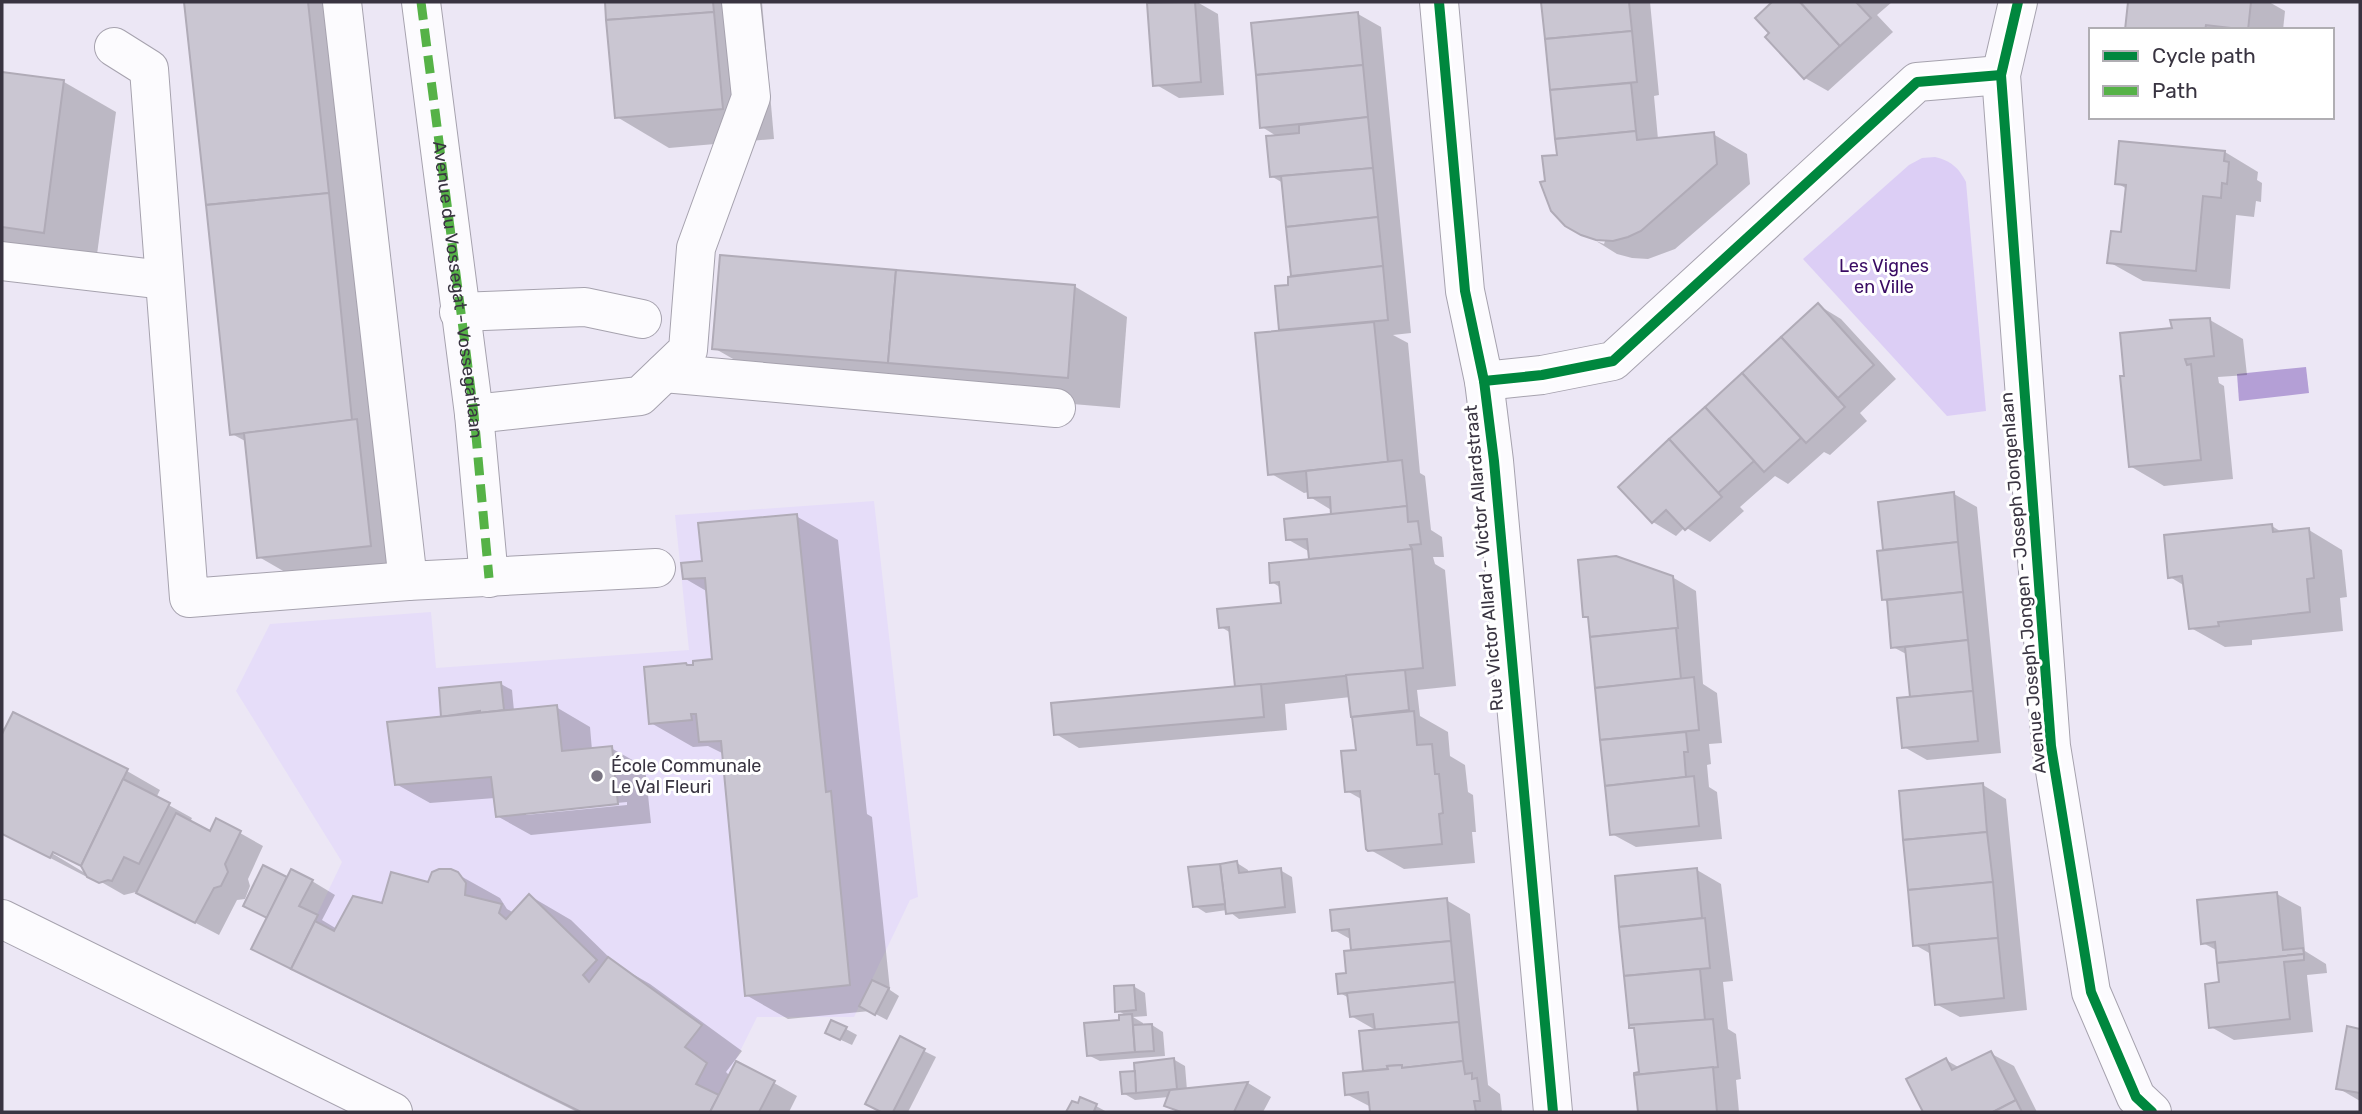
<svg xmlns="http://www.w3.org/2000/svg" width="2362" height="1114" font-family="Rubik,sans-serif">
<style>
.built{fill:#e6ddf9}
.green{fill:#dccef5}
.water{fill:#b49fd6}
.shadow{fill:#0003;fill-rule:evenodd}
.building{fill:#cac6d2;stroke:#b0abb7;stroke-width:2}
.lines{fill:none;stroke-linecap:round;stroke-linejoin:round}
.minor-casing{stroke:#a6a2ae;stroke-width:40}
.minor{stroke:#fcfbfe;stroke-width:38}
.quiet{stroke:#56b247;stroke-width:9;stroke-dasharray:18 9;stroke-linecap:butt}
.cycleway-casing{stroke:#fff;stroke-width:15}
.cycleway{stroke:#00873e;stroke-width:10}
.poi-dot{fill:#787380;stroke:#fff;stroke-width:2.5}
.labels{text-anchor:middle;stroke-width:6;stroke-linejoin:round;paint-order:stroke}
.park-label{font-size:18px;fill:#390b63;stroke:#fff}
.street-label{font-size:18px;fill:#393441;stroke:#fff}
.poi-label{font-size:18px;fill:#393441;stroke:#fff;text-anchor:start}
</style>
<rect width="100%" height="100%" fill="#ece7f5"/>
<polygon class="built" points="874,501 918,897 910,900 854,1017 757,1017 710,1112 581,1112 291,969 342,862 236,691 270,624 431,612 436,668 689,650 675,515"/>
<path class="green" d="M1935 157C1951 161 1958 167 1966 182L1986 411 1947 416 1803 259 1909 165 1922 158Z"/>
<polygon class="water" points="2306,367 2309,393 2239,401 2237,374"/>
<g class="shadow">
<polygon points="186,2 357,2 423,576 311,587 259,557 247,442 232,434"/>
<polygon points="607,2 762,2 774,139 669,148 617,117"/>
<polygon points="1180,2 1197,2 1218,14 1224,95 1179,98 1155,84 1149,4"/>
<polygon points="1543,2 1650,2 1659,95 1654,96 1658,139 1713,134 1747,154 1750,184 1675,249 1648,259 1632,258 1617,254 1596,241 1604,244 1605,241 1587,235 1547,182 1559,156"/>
<polygon points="1775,2 1892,2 1877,15 1893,32 1828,91 1805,78 1757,18"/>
<polygon points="2130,2 2269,2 2285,11 2283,30 2127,30"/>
<polygon points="1358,14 1381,27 1411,333 1393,335 1408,343 1420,473 1425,476 1431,530 1442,537 1444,557 1433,557 1435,564 1445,570 1456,686 1417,690 1420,716 1448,732 1450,756 1465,765 1468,792 1473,795 1476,832 1472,832 1475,863 1404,869 1367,848 1363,800 1347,791 1358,751 1351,697 1285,704 1287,730 1079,748 1056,734 1236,688 1231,633 1221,627 1283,604 1281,588 1272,582 1315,560 1310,558 1310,552 1287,539 1333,516 1333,511 1310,497 1309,492 1304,493 1270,473 1285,332 1281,329 1293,278 1283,183 1271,176 1278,137 1262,127"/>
<polygon points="2,74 64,82 116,112 96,262 2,250"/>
<polygon points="2225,152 2258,172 2257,180 2262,183 2261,202 2256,201 2254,217 2236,215 2230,289 2143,281 2109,262 2123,234 2127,189 2117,183"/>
<polygon points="1074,286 1127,317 1120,408 766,378 714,348"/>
<polygon points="1818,305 1841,319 1896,379 1860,413 1867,421 1830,455 1824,452 1788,484 1775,476 1740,507 1744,511 1710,542 1685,527 1676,536 1653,522 1621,487"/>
<polygon points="2210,320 2243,339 2247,375 2218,377 2219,383 2224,386 2233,479 2164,486 2130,466 2126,378 2174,329"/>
<polygon points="1954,494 1977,507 2001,753 1927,760 1904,747 1912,699 1908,655 1893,647 1889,603 1883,599 1885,552 1880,503"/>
<polygon points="796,516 838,540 867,814 872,817 890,990 899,996 887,1020 870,1011 788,1019 746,995 724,754 708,746 693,747 651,723 689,666 714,661 708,592 684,578 704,562"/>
<polygon points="2272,526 2283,533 2309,530 2342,550 2347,597 2340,598 2343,631 2252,640 2252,645 2225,647 2191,628 2185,586 2170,577"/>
<polygon points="1672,577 1696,591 1703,684 1717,693 1722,743 1709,744 1711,764 1707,765 1709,787 1717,792 1722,839 1636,847 1612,834 1592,636 1590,619 1585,616"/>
<path d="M501 684 512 690 514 711 556 707 590 727 592 750 611 748 645 767 651 823 531 835 497 816 495 798 430 803 396 784 446 718 442 716ZM627 802V805L526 815V812Z"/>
<path d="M2 728 127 771 160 790 156 798 192 818 190 822 211 833H240L263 846 248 879 250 886 245 899 237 900 219 935 136 892 124 895 89 875 86 872 85 876 2 833ZM46 846 85 869V873L45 849Z"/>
<polygon points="1983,785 2006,799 2027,1010 1960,1017 1936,1004 1931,954 1915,945"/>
<polygon points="1237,863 1248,870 1249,874 1280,870 1292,877 1296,913 1239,919 1227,910 1206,913 1195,906"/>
<polygon points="1697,870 1721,884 1733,981 1723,982 1728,1029 1736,1034 1741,1079 1736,1080 1739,1112 1640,1112 1636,1074 1641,1074 1636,1030 1631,1027 1616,878"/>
<polygon points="457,874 500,898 507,909 514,913 530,896 571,920 617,965 650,984 742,1051 726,1072 730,1076 774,1083 797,1096 789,1112 577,1112 277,962 288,880 312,881 335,895 322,920 337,929 383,905"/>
<polygon points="2277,894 2301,907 2305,951 2326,964 2327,973 2307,975 2313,1032 2234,1040 2211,1027 2221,984 2218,951 2203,943"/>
<polygon points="1446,900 1470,914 1488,1085 1500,1094 1502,1112 1372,1112 1371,1107 1346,1094 1365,1073 1361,1033 1379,1032 1351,1016 1349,998 1340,993 1353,952 1352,940 1334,930"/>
<polygon points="1133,986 1145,993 1147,1016 1133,1017 1143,1023 1143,1026 1152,1025 1163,1032 1165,1056 1100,1061 1088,1055 1127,1016 1117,1010"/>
<polygon points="2349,1028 2360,1030 2360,1101 2338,1088"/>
<polygon points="846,1029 857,1035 852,1045 839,1039"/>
<polygon points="900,1039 936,1057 908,1112 883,1112 868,1104"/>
<polygon points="1990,1053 2014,1066 2037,1112 1925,1112 1909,1080 1946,1060 1960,1068"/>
<polygon points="1173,1059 1185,1066 1187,1090 1248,1083 1271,1097 1263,1112 1179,1112 1166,1105 1169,1097 1135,1100 1123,1093 1137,1072"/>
<polygon points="1073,1103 1096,1106 1107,1112 1068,1112"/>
</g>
<g class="building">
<polygon points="184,2 308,2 329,193 206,205"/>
<polygon points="605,2 713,2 714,12 606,20"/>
<polygon points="1195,2 1201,82 1153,86 1147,3"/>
<polygon points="1541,2 1629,2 1632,31 1545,39"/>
<polygon points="1772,2 1800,2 1840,46 1804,79 1765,37 1769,33 1755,18"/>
<polygon points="1800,2 1856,2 1871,18 1840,46"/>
<polygon points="2128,2 2251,2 2248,30 2206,25 2205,30 2125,30"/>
<polygon points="714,12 723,109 615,118 606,20"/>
<polygon points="1358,12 1363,65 1256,75 1251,23"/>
<polygon points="1632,31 1637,82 1550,90 1545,39"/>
<polygon points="1363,65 1368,117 1260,128 1256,75"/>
<polygon points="2,72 64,80 44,233 2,227"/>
<polygon points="1631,83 1636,131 1555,139 1550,90"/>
<polygon points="1368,117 1373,168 1270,177 1266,136 1299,133 1299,125"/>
<polygon points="1636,131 1637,140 1714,132 1717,164 1641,231 1628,237 1613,241 1596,240 1581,235 1565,226 1551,211 1540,182 1545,181 1542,156 1557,155 1555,139"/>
<polygon points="2119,141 2225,151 2224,161 2229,162 2227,184 2222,183 2221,198 2203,196 2196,271 2107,263 2111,231 2121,232 2126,185 2115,184"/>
<polygon points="1373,168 1378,217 1286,227 1281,176"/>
<polygon points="329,193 352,420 230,435 206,205"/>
<polygon points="1378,217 1383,266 1291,276 1286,227"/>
<polygon points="720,255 896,270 888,363 712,349"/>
<polygon points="1383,266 1388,320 1279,330 1275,286 1288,285 1288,277"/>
<polygon points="896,270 1075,285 1068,378 888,363"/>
<polygon points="1818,303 1874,365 1838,398 1781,337"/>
<polygon points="2210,318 2214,356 2185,359 2187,365 2191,364 2201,460 2129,467 2120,376 2124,376 2120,333 2172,328 2170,320"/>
<polygon points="1374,322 1388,462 1268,475 1255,333"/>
<polygon points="1781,337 1845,407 1806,443 1742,373"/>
<polygon points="1742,373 1801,438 1764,472 1705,407"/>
<polygon points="1705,407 1754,461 1718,493 1669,439"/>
<polygon points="357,419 371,546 257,558 244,433"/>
<polygon points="1669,439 1722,497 1685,530 1666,510 1652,523 1618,487"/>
<polygon points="1402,460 1407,506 1331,515 1330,497 1308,498 1306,471"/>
<polygon points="1954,492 1958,542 1883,550 1878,502"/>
<polygon points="1407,506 1408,522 1418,521 1421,544 1410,545 1412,549 1309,559 1307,539 1286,540 1284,519"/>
<polygon points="797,514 826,792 831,791 850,985 745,996 721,741 699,742 696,714 691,714 692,720 649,724 644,667 686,663 687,665 693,665 693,661 712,659 705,578 683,579 681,563 702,561 698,523"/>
<polygon points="2272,524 2273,532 2309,528 2314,578 2307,579 2310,612 2218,622 2219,626 2189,629 2182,576 2168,578 2164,535"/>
<polygon points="1958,542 1963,592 1882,600 1877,551"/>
<polygon points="1412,549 1423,668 1235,687 1229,627 1219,628 1217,609 1281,603 1279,582 1270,583 1269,563"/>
<polygon points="1616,556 1673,576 1678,628 1590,637 1588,617 1583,617 1578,560"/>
<polygon points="1963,592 1968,640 1891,648 1887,600"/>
<polygon points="1676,628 1681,679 1595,688 1590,637"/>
<polygon points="1968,640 1973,691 1910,697 1905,647"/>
<polygon points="1405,670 1409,710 1351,717 1346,675"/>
<polygon points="1694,677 1699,730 1600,740 1595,688"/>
<polygon points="501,682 504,710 480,713 480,711 441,717 439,688"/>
<polygon points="1261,684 1264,717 1054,735 1051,703"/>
<polygon points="1973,691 1978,741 1902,748 1897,698"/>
<polygon points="557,705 562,751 612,746 618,804 496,817 491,777 395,785 387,722"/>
<polygon points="1414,711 1417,745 1432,744 1435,774 1439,774 1443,813 1439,814 1442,844 1368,851 1366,849 1360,791 1345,792 1341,751 1356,750 1352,717"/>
<polygon points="13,712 128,769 81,866 53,852 50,858 2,834 2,734"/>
<polygon points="1686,732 1688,752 1684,752 1686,777 1605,786 1600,740"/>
<polygon points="1694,776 1699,826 1610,835 1605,786"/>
<polygon points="123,779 170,803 139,864 124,857 112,881 108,880 99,883 87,877 81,866"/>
<polygon points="1983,783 1987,832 1903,840 1899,791"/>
<polygon points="176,813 210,831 216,818 241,831 225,864 228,872 221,886 214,888 195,923 136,893"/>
<polygon points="1987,832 1993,882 1908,890 1903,840"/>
<polygon points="1237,861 1239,873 1281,868 1285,907 1226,914 1220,864"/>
<polygon points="1220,864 1225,904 1193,907 1188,867"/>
<polygon points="263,865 287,877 267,918 243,906"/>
<polygon points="1697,868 1702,918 1619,927 1615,876"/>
<polygon points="291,869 313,880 299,906 318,915 291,969 251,949"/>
<polygon points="439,869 451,869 458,872 466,883 465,895 502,904 499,913 506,919 529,894 597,960 583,975 589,982 608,957 702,1025 685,1047 707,1063 696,1084 719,1095 710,1112 581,1112 291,969 315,921 334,931 353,896 382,903 391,872 428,882 432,872"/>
<polygon points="1993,882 1998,938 1913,946 1908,890"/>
<polygon points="2277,892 2283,950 2303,948 2304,954 2217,963 2215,942 2201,944 2197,900"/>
<polygon points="1447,898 1451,941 1351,950 1349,929 1332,931 1330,910"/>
<polygon points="1705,918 1710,968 1624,976 1619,927"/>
<polygon points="1998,938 2004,998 1935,1005 1929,944"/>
<polygon points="1451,941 1455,982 1338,994 1336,974 1346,973 1344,951"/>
<polygon points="2304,954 2304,960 2284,962 2290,1019 2209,1028 2205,984 2219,982 2217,963"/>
<polygon points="1700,969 1705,1020 1629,1025 1624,976"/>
<polygon points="872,980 889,988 875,1015 859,1006"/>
<polygon points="1455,982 1459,1022 1375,1030 1373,1014 1350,1017 1347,993"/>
<polygon points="1134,985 1136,1010 1115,1012 1114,986"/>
<polygon points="1132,1014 1135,1052 1087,1056 1084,1023 1119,1020 1119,1015"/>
<polygon points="1713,1019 1718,1067 1634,1075 1634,1073 1639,1072 1634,1028 1629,1028 1629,1025"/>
<polygon points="831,1020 847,1027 840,1040 825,1033"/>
<polygon points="1459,1022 1463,1061 1402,1068 1402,1065 1387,1066 1388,1069 1363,1071 1359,1031"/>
<polygon points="1152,1024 1154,1051 1135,1052 1133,1025"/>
<polygon points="2347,1026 2360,1029 2360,1093 2336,1089"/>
<polygon points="900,1036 925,1049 893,1112 881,1112 865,1104"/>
<polygon points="1991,1051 2016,1100 1993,1112 1923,1112 1906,1079 1946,1058 1952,1070"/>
<polygon points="1174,1058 1177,1089 1136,1093 1134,1063"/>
<polygon points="736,1061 775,1081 759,1112 710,1112"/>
<polygon points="1463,1061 1465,1074 1472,1073 1472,1079 1477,1078 1480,1101 1474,1101 1476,1112 1370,1112 1368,1092 1345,1095 1343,1073 1388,1069 1387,1066 1402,1065 1402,1068"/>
<polygon points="1713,1067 1717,1112 1638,1112 1634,1075"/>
<polygon points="1135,1071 1136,1093 1122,1094 1120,1072"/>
<polygon points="1248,1082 1234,1112 1181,1112 1164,1106 1170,1090"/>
<polygon points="1080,1097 1097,1104 1094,1111 1098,1112 1066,1112 1072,1101 1078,1103"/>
<polygon points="2016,1100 2022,1112 1993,1112"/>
</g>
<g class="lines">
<g class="minor-casing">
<g id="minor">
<polyline points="342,2 408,581"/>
<path id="s1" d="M421 2 474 414 489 578"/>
<polyline points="1439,2 1465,291 1484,381 1494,461 1553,1112"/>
<polyline points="2018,2 2001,75 2051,746 2091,992 2136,1097 2152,1112"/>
<polyline points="114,47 149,69 189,598 408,581 656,568"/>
<polyline points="2,261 164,280"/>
<polyline points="459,312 585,307 642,319"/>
<polyline points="664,373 1056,408"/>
<polyline points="1484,381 1542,375 1613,361 1917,82 2001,75"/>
<polyline points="474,414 640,396 688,350 696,248 751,97 741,2"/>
<polyline points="2,919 393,1112"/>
</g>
</g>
<use href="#minor" class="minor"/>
<polyline class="quiet" points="421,2 474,414 489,578"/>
<g class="cycleway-casing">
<g id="cycleway">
<polyline points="1439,2 1465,291 1484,381 1494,461 1553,1112"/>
<polyline points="2018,2 2001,75 2051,746 2091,992 2136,1097 2152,1112"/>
<polyline points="1484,381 1542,375 1613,361 1917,82 2001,75"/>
</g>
</g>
<use href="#cycleway" class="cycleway"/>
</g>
<circle class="poi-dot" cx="597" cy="776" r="7"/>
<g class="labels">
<g class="park-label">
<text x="1884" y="272">Les Vignes<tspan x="1884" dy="21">en Ville</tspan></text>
</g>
<g class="street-label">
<text dy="6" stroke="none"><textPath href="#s1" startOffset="290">Avenue du Vossegat - Vossegatlaan</textPath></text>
<text transform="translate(1484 558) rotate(-95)" y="6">Rue Victor Allard - Victor Allardstraat</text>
<text transform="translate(2023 583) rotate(-95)" y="6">Avenue Joseph Jongen - Joseph Jongenlaan</text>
</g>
<g class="poi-label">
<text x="611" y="772">École Communale<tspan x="611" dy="21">Le Val Fleuri</tspan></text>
</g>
</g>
<rect width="2362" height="1114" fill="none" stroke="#393441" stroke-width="7"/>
<rect x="2089" y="28" width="245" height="91" fill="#ffffff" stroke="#b0aeb3" stroke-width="2"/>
<rect x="2103" y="51" width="35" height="10" fill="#00873e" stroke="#b0aeb3" stroke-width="2"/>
<text x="2152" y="63" font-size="21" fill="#393441">Cycle path</text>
<rect x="2103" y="86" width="35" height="10" fill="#56b247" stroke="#b0aeb3" stroke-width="2"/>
<text x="2152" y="98" font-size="21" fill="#393441">Path</text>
</svg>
